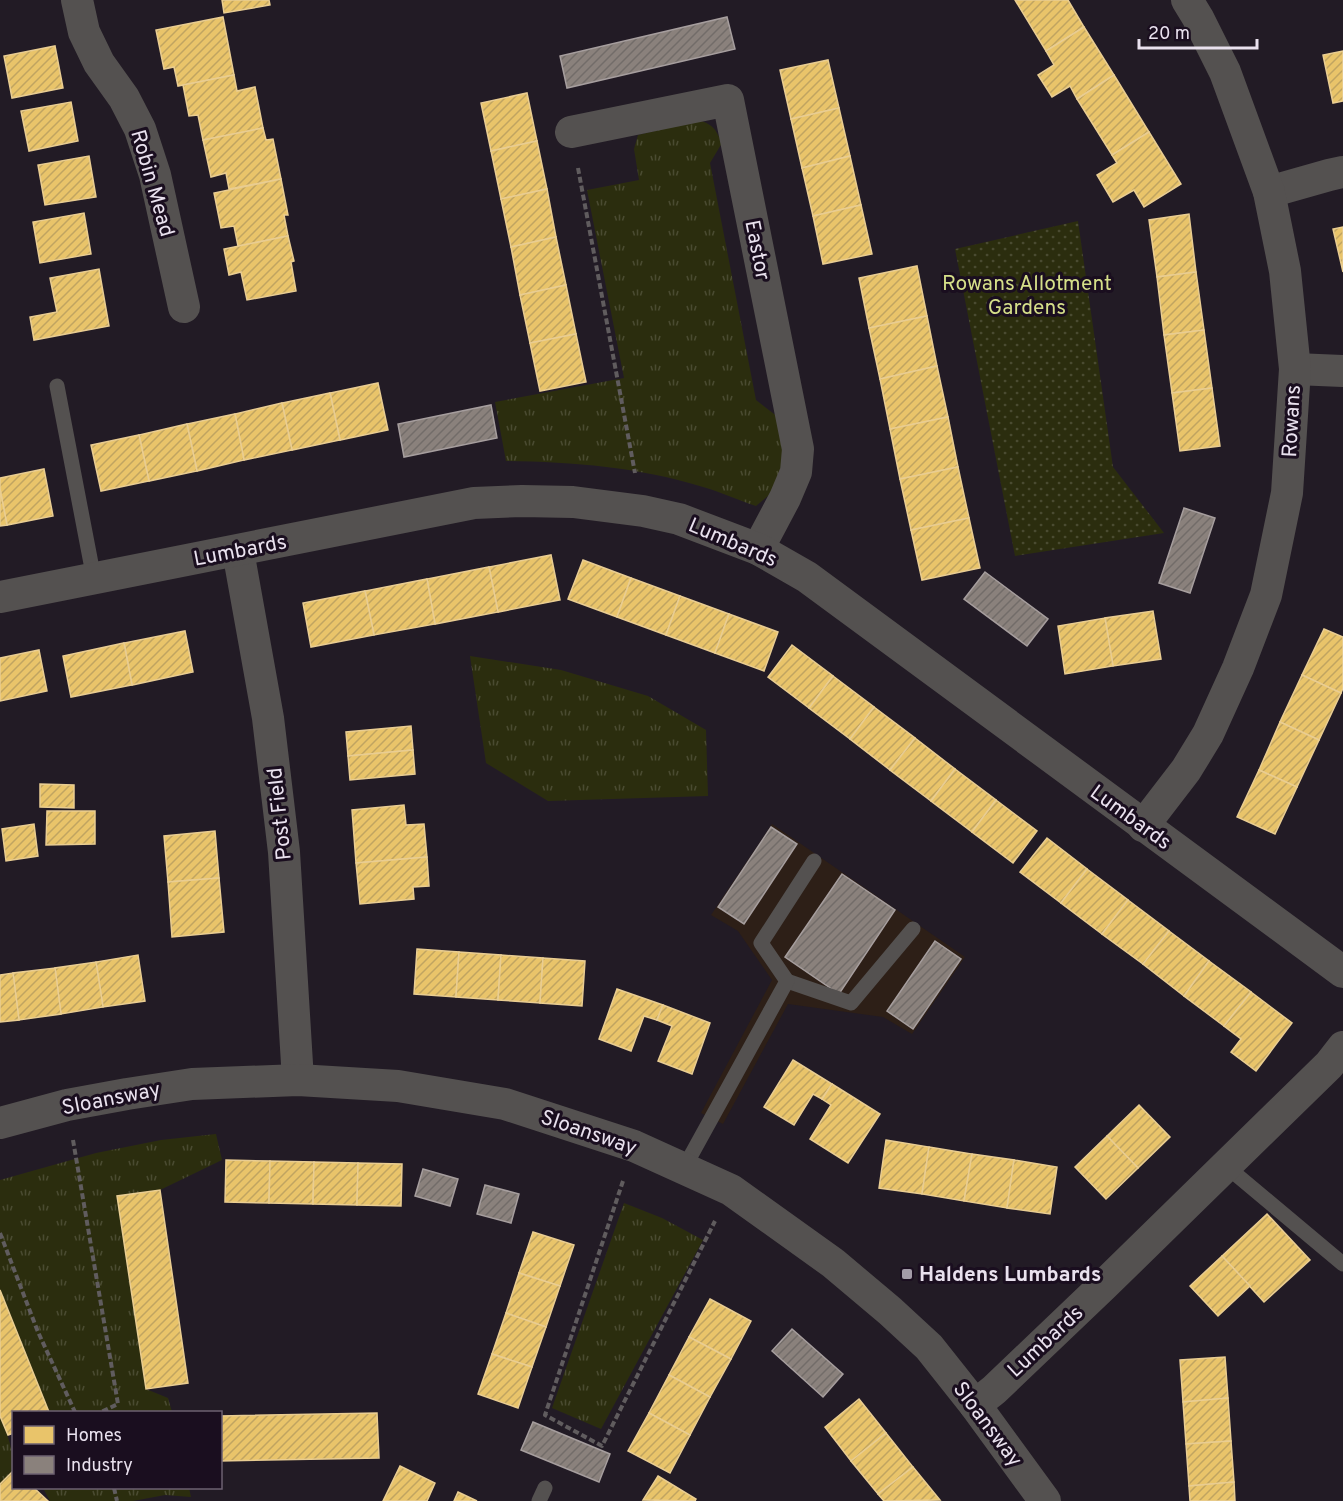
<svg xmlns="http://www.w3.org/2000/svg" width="1343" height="1501" font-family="Overpass,sans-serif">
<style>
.industrial{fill:#2d1f17}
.grass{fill:url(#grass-tufts)}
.park{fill:url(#park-dots)}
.homes{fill:url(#homes-hatch);stroke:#e9cd92;stroke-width:1.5}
.industry{fill:url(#industry-hatch);stroke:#a69e9e;stroke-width:1.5}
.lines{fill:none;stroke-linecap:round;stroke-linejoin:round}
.path{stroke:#605c5e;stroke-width:4;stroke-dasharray:6 3;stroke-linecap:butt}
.service{stroke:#545150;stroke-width:15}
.minor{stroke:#545150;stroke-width:32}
.poi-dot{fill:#a39ca8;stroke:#1a0e1f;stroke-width:2}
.labels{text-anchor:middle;stroke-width:6;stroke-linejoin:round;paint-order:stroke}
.street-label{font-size:21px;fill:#e9e1ee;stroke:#1a0e1f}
.park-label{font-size:21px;fill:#d5df89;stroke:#1a0e1f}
.poi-label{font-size:21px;font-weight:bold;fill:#e9e1ee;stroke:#1a0e1f;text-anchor:start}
</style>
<defs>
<pattern id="grass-tufts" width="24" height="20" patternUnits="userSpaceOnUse" patternTransform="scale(1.5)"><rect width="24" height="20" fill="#2b2d0e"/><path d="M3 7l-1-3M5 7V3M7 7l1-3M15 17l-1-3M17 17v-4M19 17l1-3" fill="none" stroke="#4a4b31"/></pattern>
<pattern id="park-dots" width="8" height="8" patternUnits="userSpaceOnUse" patternTransform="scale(1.5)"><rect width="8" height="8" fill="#2b2d0e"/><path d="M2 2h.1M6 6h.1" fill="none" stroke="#4a4b31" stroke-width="1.8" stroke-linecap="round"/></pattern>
<pattern id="homes-hatch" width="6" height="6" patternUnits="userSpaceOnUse" patternTransform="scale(1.5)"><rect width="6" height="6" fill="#e9c46a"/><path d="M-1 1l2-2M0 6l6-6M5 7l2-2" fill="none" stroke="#c0a461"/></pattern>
<pattern id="industry-hatch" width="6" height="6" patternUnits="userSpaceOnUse" patternTransform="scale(1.5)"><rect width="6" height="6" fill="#8a817c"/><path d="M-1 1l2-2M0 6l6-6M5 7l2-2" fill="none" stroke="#726c69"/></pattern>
</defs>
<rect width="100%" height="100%" fill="#221b25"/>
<polygon class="industrial" points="772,824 965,957 912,1034 883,1017 788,1004 723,1124 701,1113 772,980 738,931 711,915"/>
<g class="grass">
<path d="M699 120C714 125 716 130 722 143L710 163 756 400 778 417 785 454 775 490 756 506C738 500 721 492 703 487 639 467 572 462 506 461L495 402 624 378 587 190 639 180 634 149 638 135Z"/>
<polygon points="470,656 561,670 648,696 706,730 708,796 548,801 486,763"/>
<polygon points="216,1134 222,1160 160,1190 117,1197 146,1389 168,1398 172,1412 49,1412 0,1290 0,1180 96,1153 161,1140"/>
<polygon points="624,1203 662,1218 703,1240 601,1429 552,1408"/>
<path d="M0 1416C7 1433 14 1451 13 1470L0 1484Z"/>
<polygon points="43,1488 189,1488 191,1497 165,1495 133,1501 50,1501"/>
</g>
<polygon class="park" points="1078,221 1113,467 1164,533 1015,556 955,249"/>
<g class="homes">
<polygon points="222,0 269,0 270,5 224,13"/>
<polygon points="1015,0 1068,0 1084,27 1046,51"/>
<polygon points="223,17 234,75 178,86 174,67 164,69 156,30"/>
<polygon points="1084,27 1114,75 1077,99 1070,86 1052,97 1038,75 1054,65 1046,51"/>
<polygon points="55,46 63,88 12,98 4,56"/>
<polygon points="1343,51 1343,101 1333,103 1323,55"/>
<polygon points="828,60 839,108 791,119 780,70"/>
<polygon points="234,75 237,91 255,87 263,128 203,140 198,115 189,116 183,85"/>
<polygon points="1114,75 1149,132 1112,155 1077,99"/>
<polygon points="527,93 537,141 491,151 481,103"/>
<polygon points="71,102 78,141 29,151 21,111"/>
<polygon points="839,108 850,156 802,168 791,119"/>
<polygon points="263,128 266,140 273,139 281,179 229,189 226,173 211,177 203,140"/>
<polygon points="1149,132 1181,184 1144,207 1134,190 1113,202 1097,175 1117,163 1112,155"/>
<polygon points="537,141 547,189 501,199 491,151"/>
<polygon points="89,156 96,197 45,205 38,165"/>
<polygon points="850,156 861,205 813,216 802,168"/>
<polygon points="281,179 288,215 284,215 288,236 238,246 234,226 221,228 214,193"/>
<polygon points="547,189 556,237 511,247 501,199"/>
<polygon points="861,205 872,254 823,264 813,216"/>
<polygon points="84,213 91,254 40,263 33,222"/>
<polygon points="1189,214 1196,272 1157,277 1149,220"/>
<polygon points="1343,227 1343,272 1333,229"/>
<polygon points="288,236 294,261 291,262 296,291 247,300 241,272 229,275 224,249"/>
<polygon points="556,237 566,285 520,295 511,247"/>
<polygon points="917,266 927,316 869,328 859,278"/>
<polygon points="99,269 109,326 34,340 30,317 57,312 50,278"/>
<polygon points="1196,272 1204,330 1164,335 1157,277"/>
<polygon points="566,285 576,334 530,343 520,295"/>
<polygon points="927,316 937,366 880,379 869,328"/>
<polygon points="1204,330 1212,388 1172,393 1164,335"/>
<polygon points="576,334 586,382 540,391 530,343"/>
<polygon points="937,366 948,417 890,429 880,379"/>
<polygon points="378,383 388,430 340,440 330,393"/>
<polygon points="1212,388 1220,446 1180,451 1172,393"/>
<polygon points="330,393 340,440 292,450 282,403"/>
<polygon points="282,403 292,450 244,460 235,414"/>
<polygon points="235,414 244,460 197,471 187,424"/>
<polygon points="948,417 958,467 900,479 890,429"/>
<polygon points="187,424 197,471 149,481 139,435"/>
<polygon points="139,435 149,481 101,491 91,445"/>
<polygon points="958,467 969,518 911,530 900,479"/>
<polygon points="44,469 53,516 7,525 0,489 0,478"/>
<polygon points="0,489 7,525 0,526"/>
<polygon points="969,518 980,568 922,580 911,530"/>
<polygon points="551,555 560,600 498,612 489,567"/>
<polygon points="583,560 631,578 617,617 568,599"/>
<polygon points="489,567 498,612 435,624 427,579"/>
<polygon points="631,578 680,596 666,635 617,617"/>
<polygon points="427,579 435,624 374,635 365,591"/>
<polygon points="365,591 374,635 311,647 303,603"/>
<polygon points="680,596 729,614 715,653 666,635"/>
<polygon points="1153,611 1161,659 1113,666 1105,618"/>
<polygon points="729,614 778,632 764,671 715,653"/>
<polygon points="1105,618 1113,666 1065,674 1058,626"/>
<polygon points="1324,629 1343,637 1343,688 1341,693 1302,675"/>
<polygon points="185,631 193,672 132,685 124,643"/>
<polygon points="124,643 132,685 71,697 63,656"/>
<polygon points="792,645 833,676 809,708 768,677"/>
<polygon points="39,650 47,691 0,701 0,658"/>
<polygon points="1302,675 1341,693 1319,740 1280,722"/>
<polygon points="833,676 874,707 850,739 809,708"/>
<polygon points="874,707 915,738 890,770 850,739"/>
<polygon points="1280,722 1319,740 1297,787 1259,770"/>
<polygon points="411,726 413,750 348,756 346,732"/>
<polygon points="915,738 955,769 931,801 890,770"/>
<polygon points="413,750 415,774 350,780 348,756"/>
<polygon points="955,769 996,800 972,832 931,801"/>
<polygon points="1259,770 1297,787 1275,834 1237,817"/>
<polygon points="40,784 74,785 74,808 40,807"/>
<polygon points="996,800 1037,831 1013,863 972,832"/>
<polygon points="404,805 406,825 424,824 427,857 356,863 352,810"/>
<polygon points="47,811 95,811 95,844 46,845"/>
<polygon points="34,824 38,856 6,861 2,829"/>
<polygon points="215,831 219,878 168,882 164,836"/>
<polygon points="1047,838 1087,869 1061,903 1020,872"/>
<polygon points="427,857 429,886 413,887 414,899 360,904 356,863"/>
<polygon points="1087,869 1128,900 1102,934 1061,903"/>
<polygon points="219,878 224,932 172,937 168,882"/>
<polygon points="1128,900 1169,931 1143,964 1102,934"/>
<polygon points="1169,931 1209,961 1184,996 1143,964"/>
<polygon points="417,949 459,952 456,997 414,994"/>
<polygon points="459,952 501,955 498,1000 456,997"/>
<polygon points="138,955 145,1001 103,1007 96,962"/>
<polygon points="501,955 543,958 540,1003 498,1000"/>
<polygon points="543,958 585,961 582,1006 540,1003"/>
<polygon points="1209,961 1251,992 1224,1026 1184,996"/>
<polygon points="96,962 103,1007 61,1014 55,968"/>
<polygon points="55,968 61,1014 19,1020 13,973"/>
<polygon points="13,973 19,1020 0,1022 0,975"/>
<polygon points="617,989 663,1005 657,1020 644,1016 631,1051 599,1039"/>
<polygon points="1251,992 1292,1023 1256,1071 1231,1052 1241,1039 1224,1026"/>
<polygon points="663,1005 710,1023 692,1074 658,1061 672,1026 657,1020"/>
<polygon points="793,1060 832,1084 822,1099 813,1094 794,1125 764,1107"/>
<polygon points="832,1084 880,1114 848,1163 810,1139 831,1105 822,1099"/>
<polygon points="1139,1105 1170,1137 1138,1168 1107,1136"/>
<polygon points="1107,1136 1138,1168 1106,1199 1075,1167"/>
<polygon points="886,1140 929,1147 922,1194 879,1188"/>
<polygon points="929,1147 972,1154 964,1201 922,1194"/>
<polygon points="972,1154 1014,1160 1007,1208 964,1201"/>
<polygon points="226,1160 270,1161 269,1203 225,1202"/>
<polygon points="1014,1160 1057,1167 1050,1214 1007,1208"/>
<polygon points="270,1161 314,1162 313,1204 269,1203"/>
<polygon points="314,1162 358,1163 357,1205 313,1204"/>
<polygon points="358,1163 402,1164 401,1206 357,1205"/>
<polygon points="160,1190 188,1383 146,1389 117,1196"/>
<polygon points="1267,1214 1310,1260 1264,1302 1222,1256"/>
<polygon points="533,1232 574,1245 560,1286 519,1273"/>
<polygon points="1222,1256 1250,1286 1218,1316 1190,1286"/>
<polygon points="519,1273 560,1286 546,1327 506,1313"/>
<polygon points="0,1290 49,1412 14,1412 14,1433 8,1435 0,1416"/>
<polygon points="710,1299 751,1321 731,1359 689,1337"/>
<polygon points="506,1313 546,1327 532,1367 492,1354"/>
<polygon points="689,1337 731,1359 710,1397 669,1375"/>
<polygon points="492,1354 532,1367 518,1408 478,1394"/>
<polygon points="1225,1357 1228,1398 1183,1402 1180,1360"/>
<polygon points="669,1375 710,1397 690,1435 649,1413"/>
<polygon points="1228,1398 1231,1441 1186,1444 1183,1402"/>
<polygon points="859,1399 886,1433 851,1461 825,1427"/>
<polygon points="377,1413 379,1458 220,1461 220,1416"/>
<polygon points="649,1413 690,1435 670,1473 628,1451"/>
<polygon points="886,1433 913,1467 878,1494 851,1461"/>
<polygon points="1231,1441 1234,1482 1189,1486 1186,1444"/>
<polygon points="400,1466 435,1483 427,1501 383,1501"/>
<polygon points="913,1467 940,1500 884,1501 878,1494"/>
<polygon points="14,1470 14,1488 34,1488 48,1501 0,1501 0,1484"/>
<polygon points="658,1476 696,1499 695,1501 643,1500"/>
<polygon points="1234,1482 1235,1501 1190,1501 1189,1486"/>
<polygon points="458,1492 477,1501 454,1501"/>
</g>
<g class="industry">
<polygon points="727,17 735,49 567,88 560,56"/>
<polygon points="491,405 497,438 404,457 398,424"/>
<polygon points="1184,508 1215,518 1190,593 1159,583"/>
<polygon points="985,572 1048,619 1027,646 964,599"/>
<polygon points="771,827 797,844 744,924 718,907"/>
<polygon points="842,874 895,910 839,994 785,957"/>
<polygon points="935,941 961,959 913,1029 887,1011"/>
<polygon points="423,1169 458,1179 450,1206 415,1196"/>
<polygon points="485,1185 519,1194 511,1223 477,1214"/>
<polygon points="792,1329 843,1374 823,1397 772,1351"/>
<polygon points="533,1422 610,1454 599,1482 521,1450"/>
</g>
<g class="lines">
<g class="path">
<polyline points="578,168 635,473"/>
<polyline points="73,1140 118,1404 101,1412"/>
<polyline points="623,1181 545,1415 602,1446 715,1221"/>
<polyline points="0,1233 38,1332 75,1412"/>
<polyline points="114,1488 117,1501"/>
</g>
<g class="service">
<polyline points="57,386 94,579"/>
<polyline points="787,981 851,1003 913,929"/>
<polyline points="1226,1166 1343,1264"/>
<polyline points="684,1168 787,981 761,943 814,861"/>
<polyline points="539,1501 545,1488"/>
</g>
<g class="minor">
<polyline points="77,0 84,32 99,63 124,98 140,129 155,175 184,307"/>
<polyline points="571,132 728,100 798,449 796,472 785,498 758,549"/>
<polyline points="1269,192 1329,175 1343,172"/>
<polyline points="1295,369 1343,371"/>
<polyline points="238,551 268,718 284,852 298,1080"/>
<polyline points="0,597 474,503 522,501 573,502 643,511 679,519 758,549 807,577 1343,972"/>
<polyline points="1143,826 1186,770 1208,734 1238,668 1266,595 1287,493 1295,369 1285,271 1269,192 1225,72 1198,18 1187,0"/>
<polyline points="0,1123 67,1105 127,1094 192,1084 298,1080 398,1086 505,1104 634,1146 731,1190 833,1263 890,1311 929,1347 975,1405 1045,1501"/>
<polyline points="975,1405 994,1390 1104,1285 1329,1065 1343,1047"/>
</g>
</g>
<rect class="poi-dot" x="901" y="1268" width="12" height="12" rx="3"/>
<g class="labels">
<g class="street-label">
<text transform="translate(153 183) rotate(74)" y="7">Robin Mead</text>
<text transform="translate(758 250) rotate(79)" y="7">Eastor</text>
<text transform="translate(1291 421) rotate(-87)" y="7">Rowans</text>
<text transform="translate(733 542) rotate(23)" y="7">Lumbards</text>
<text transform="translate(240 550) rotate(-11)" y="7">Lumbards</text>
<text transform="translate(279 814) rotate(-96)" y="7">Post Field</text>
<text transform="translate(1131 817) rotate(36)" y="7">Lumbards</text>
<text transform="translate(111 1098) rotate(-11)" y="7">Sloansway</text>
<text transform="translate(589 1132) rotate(19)" y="7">Sloansway</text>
<text transform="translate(1045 1341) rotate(-43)" y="7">Lumbards</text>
<text transform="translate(988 1424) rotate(53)" y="7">Sloansway</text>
</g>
<g class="park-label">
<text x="1027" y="290">Rowans Allotment<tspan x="1027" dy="24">Gardens</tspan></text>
</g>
<g class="poi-label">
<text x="919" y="1281">Haldens Lumbards</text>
</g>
</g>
<rect x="12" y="1411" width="210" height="78" fill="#1a0e1f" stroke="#6d6272" stroke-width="1.5"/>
<rect x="24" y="1426" width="30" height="18" fill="#e9c46a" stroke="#6d6272" stroke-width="1.5"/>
<text x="66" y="1441" font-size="18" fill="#e9e1ee">Homes</text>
<rect x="24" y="1456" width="30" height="18" fill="#8a817c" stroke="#6d6272" stroke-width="1.5"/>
<text x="66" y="1471" font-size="18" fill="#e9e1ee">Industry</text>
<path d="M1139 39v9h118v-9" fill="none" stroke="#e9e1ee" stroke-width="3"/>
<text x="1148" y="39" font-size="18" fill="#e9e1ee" stroke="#1a0e1f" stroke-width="4.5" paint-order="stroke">20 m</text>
</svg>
